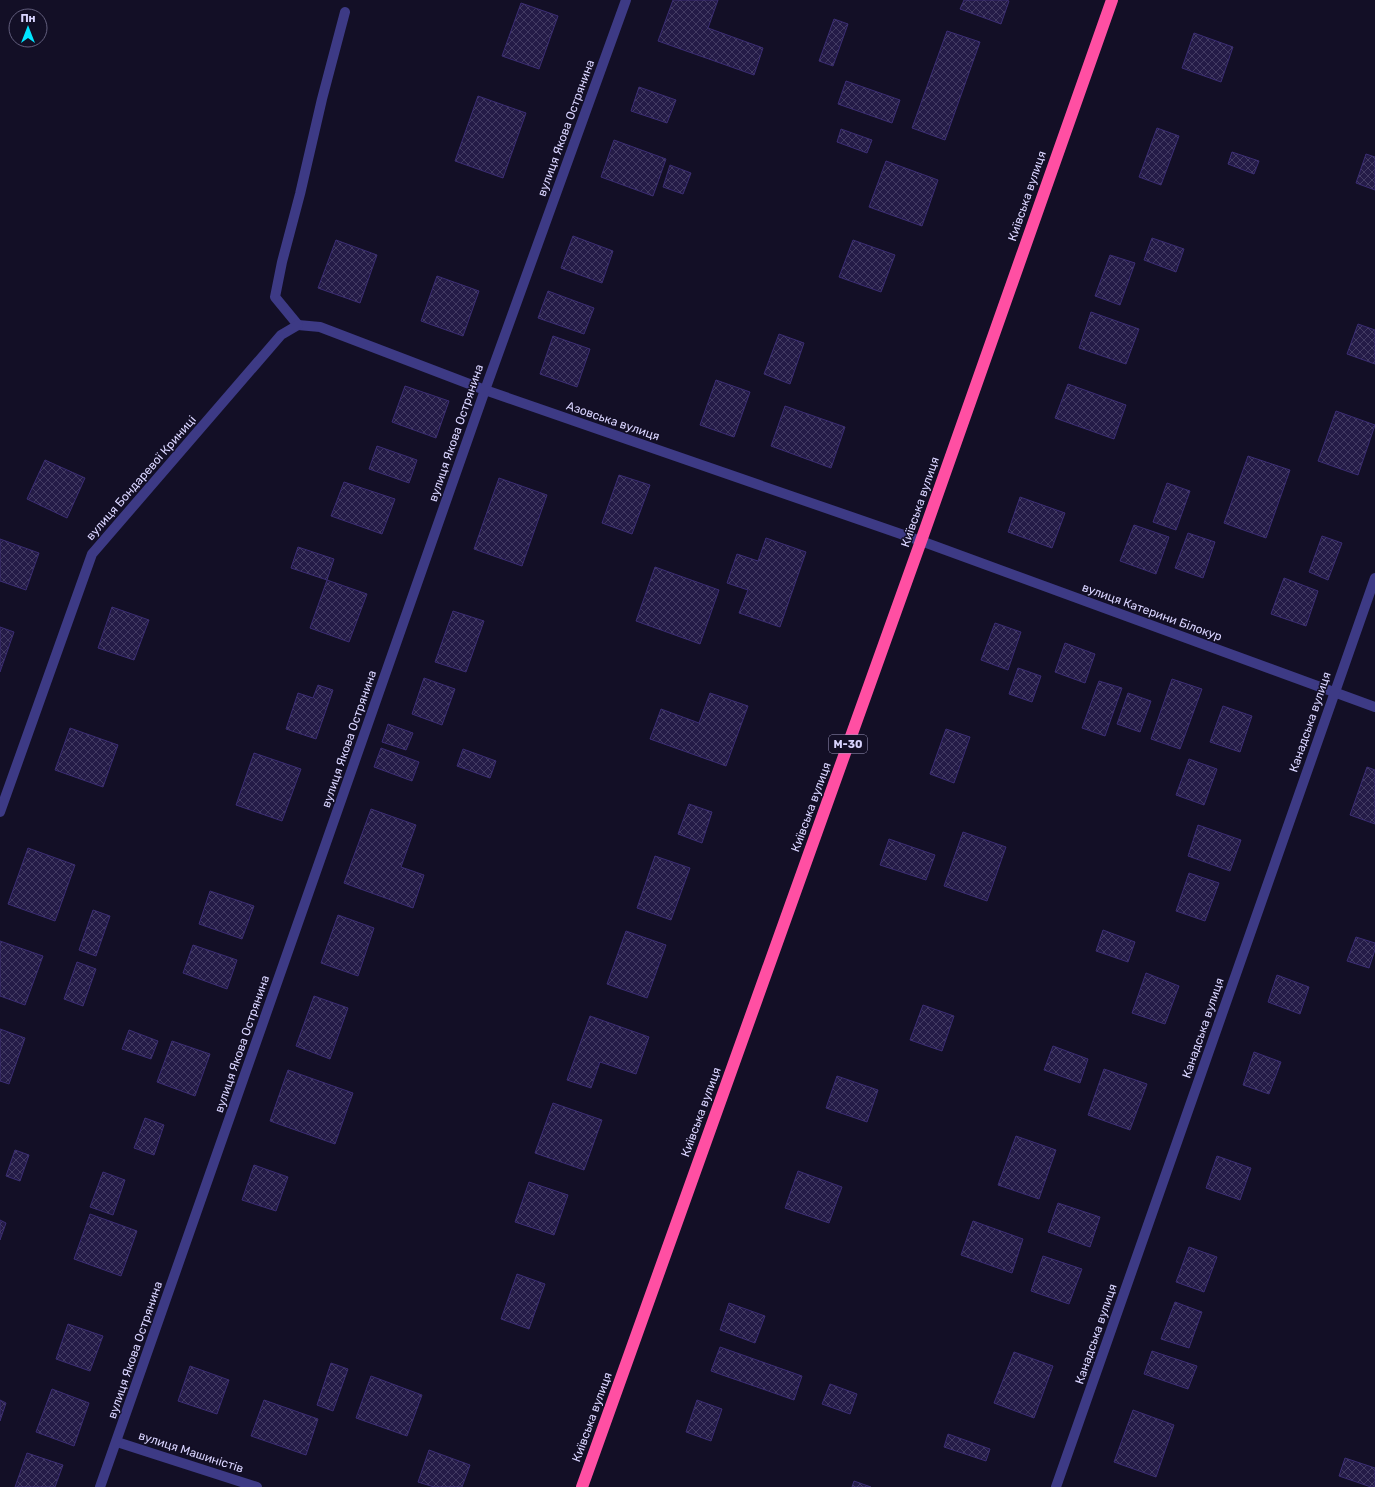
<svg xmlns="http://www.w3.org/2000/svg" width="1375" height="1487" font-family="Rubik,sans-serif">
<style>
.building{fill:url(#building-cross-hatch);stroke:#3b2d73}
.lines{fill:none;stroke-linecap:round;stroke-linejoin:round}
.minor{stroke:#3d3a85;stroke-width:10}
.highway{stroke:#ff4fa3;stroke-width:12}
.labels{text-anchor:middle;stroke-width:3;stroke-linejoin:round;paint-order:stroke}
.shield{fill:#130f26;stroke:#9e99be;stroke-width:1}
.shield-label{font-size:11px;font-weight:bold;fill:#d9d4ff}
.street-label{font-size:12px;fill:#d9d4ff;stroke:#130f26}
</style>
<defs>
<pattern id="building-cross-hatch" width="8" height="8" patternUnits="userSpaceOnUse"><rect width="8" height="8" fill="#241b47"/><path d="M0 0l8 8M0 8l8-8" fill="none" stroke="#433b63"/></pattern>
</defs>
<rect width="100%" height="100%" fill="#130f26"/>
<g class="building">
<polygon points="673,0 718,0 708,28 763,48 754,75 658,41"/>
<polygon points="964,0 1006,0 1009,1 1001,24 960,9"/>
<polygon points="521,3 558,16 539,69 502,56"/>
<polygon points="834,19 848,24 833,66 819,61"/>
<polygon points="947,31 980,42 945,140 912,128"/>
<polygon points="1194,33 1233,47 1221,82 1182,68"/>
<polygon points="846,81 900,100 892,123 838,104"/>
<polygon points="639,87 676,100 667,123 631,111"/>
<polygon points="478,96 526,113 503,178 455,161"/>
<polygon points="1157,128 1179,136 1161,185 1139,177"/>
<polygon points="841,129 872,140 867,153 837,142"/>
<polygon points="614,140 666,159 653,196 601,177"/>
<polygon points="1232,152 1259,161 1254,174 1228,164"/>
<polygon points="1366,154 1375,157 1375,190 1356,183"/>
<polygon points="886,161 938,180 922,226 869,207"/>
<polygon points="670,165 691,173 683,194 663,187"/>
<polygon points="573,236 613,251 602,283 561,268"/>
<polygon points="1152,238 1184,249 1176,272 1144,260"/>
<polygon points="336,240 377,255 360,303 318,288"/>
<polygon points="853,240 895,255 881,292 839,277"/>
<polygon points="1110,255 1135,263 1120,305 1095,296"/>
<polygon points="437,276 479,291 463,336 421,321"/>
<polygon points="548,291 594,308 584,334 538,318"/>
<polygon points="1091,312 1139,329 1126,364 1079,348"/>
<polygon points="1358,324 1375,330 1375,364 1347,354"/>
<polygon points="779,334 804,343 790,384 764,374"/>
<polygon points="553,336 590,349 577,387 540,374"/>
<polygon points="716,380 750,392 734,437 700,425"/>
<polygon points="1068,384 1126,405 1114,439 1055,418"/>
<polygon points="405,386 449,401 436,438 392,422"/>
<polygon points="785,406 845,427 831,468 771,446"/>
<polygon points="1336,411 1375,425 1358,475 1318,461"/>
<polygon points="377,446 417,460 409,483 369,469"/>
<polygon points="1248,456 1290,470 1266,538 1224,523"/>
<polygon points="45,460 85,478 67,518 27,499"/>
<polygon points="619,475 650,485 632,534 602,523"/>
<polygon points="499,478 547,495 522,566 474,549"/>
<polygon points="344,482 395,499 382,534 331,516"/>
<polygon points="1167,483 1190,491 1176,530 1153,522"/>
<polygon points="1020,497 1065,513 1052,548 1008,532"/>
<polygon points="1134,525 1169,537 1156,574 1120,561"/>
<polygon points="1188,533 1215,542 1203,578 1175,568"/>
<polygon points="1322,536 1342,543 1328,580 1309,572"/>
<polygon points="766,538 806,552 780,627 739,613 748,590 727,583 737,554 758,561"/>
<polygon points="0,539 39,553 26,590 0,581"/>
<polygon points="298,547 334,559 327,580 291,568"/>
<polygon points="655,567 719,590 700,644 636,621"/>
<polygon points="1284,578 1318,591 1306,626 1271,614"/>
<polygon points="327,580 367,594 349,642 310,628"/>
<polygon points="112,607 149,620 134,660 98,648"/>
<polygon points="453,611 484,621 466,672 435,662"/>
<polygon points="995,623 1021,632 1008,670 981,660"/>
<polygon points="0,627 14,632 0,672"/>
<polygon points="1065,643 1095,654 1085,683 1055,672"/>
<polygon points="1018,668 1041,676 1032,702 1009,694"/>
<polygon points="424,678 455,689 442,725 412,714"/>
<polygon points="1172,679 1202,689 1180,749 1151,739"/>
<polygon points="1099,681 1122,688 1105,736 1082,728"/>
<polygon points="318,685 333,690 316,739 286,729 298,693 313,698"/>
<polygon points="710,693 748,706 726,766 650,739 661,709 699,723"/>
<polygon points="1128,693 1151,701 1140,732 1117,724"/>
<polygon points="1223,706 1252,716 1240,752 1210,742"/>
<polygon points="388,724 413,733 406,750 382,742"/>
<polygon points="70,728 118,745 103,787 55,770"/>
<polygon points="946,729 970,737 954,783 930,774"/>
<polygon points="381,748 419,762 412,781 374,767"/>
<polygon points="463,749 496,761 490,778 457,766"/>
<polygon points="254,753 301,769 282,821 236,805"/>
<polygon points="1189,759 1217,769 1204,805 1176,795"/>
<polygon points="1367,767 1375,770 1375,824 1350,815"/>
<polygon points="689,804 712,812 702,843 678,834"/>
<polygon points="371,809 416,825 401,867 424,875 413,908 344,883"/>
<polygon points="1198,825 1241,840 1230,871 1188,856"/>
<polygon points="963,832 1006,847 987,901 944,886"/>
<polygon points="889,839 935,855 926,880 880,865"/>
<polygon points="28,848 75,865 55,921 8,904"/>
<polygon points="655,856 690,868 671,920 637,908"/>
<polygon points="1189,873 1219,883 1205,921 1176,911"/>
<polygon points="210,891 254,906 242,939 199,924"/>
<polygon points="93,910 110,916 96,956 79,950"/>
<polygon points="338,915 374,928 358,976 321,963"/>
<polygon points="1103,930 1135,942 1128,962 1096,951"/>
<polygon points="626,931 666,945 647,998 607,984"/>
<polygon points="1356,937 1375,943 1375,950 1369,968 1347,961"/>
<polygon points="0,941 43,956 25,1005 0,996"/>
<polygon points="193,945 237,960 227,989 183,973"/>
<polygon points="77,962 96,969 83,1006 64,999"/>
<polygon points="1146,973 1179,986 1165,1024 1132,1013"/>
<polygon points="1277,975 1309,987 1300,1014 1268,1002"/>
<polygon points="314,996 348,1008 330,1059 296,1046"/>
<polygon points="923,1005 954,1016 942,1051 910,1040"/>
<polygon points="590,1016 649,1037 636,1074 600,1062 591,1088 567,1080"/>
<polygon points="0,1029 25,1038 9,1084 0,1081"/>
<polygon points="129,1030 158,1041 151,1059 122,1049"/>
<polygon points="172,1041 210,1054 195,1096 157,1082"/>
<polygon points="1053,1046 1088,1059 1080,1083 1044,1070"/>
<polygon points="1254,1052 1281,1062 1269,1094 1243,1085"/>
<polygon points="1104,1069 1147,1084 1130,1130 1088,1115"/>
<polygon points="288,1070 353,1093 335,1144 270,1121"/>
<polygon points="837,1076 878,1090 867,1122 826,1108"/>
<polygon points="553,1103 602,1120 584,1170 535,1153"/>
<polygon points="145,1118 164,1125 154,1155 134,1148"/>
<polygon points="1016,1136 1056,1150 1039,1199 998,1185"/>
<polygon points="15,1150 29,1155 20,1181 6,1176"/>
<polygon points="1217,1156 1251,1168 1240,1200 1206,1188"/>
<polygon points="254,1165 288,1177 276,1211 242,1200"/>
<polygon points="798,1171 842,1187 829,1223 785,1208"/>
<polygon points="103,1172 125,1180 113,1215 90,1207"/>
<polygon points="529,1182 568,1195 554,1235 515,1222"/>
<polygon points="1058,1203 1100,1217 1090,1247 1048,1232"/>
<polygon points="90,1214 137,1231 121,1276 74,1259"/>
<polygon points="0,1220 6,1223 0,1240"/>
<polygon points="973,1221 1023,1239 1012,1273 961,1255"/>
<polygon points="1189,1247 1217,1257 1204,1292 1176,1282"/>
<polygon points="1043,1256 1082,1269 1069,1304 1031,1291"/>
<polygon points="517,1274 545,1284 529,1329 501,1319"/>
<polygon points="1175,1302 1202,1312 1189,1348 1161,1339"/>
<polygon points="729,1303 765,1316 755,1343 720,1330"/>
<polygon points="68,1324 103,1336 90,1371 56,1359"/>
<polygon points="720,1347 802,1376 794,1400 711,1371"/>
<polygon points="1152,1351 1197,1366 1188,1389 1144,1374"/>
<polygon points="1014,1352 1053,1366 1034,1418 994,1403"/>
<polygon points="331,1363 348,1369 333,1411 317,1405"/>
<polygon points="190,1366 229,1380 217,1414 178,1401"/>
<polygon points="371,1376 422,1395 407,1436 356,1418"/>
<polygon points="830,1384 857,1394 850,1414 822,1404"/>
<polygon points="52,1389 89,1403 74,1446 36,1432"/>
<polygon points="0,1400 6,1403 0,1421"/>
<polygon points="264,1400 318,1419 306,1455 251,1436"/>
<polygon points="697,1400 722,1409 711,1441 686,1432"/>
<polygon points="1133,1410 1174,1425 1156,1477 1114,1462"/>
<polygon points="948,1434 990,1449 986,1461 944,1447"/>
<polygon points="429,1450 470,1465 462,1487 434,1487 418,1482"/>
<polygon points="27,1453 63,1465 55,1487 15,1487"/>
<polygon points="1345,1458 1375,1468 1375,1487 1371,1487 1339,1476"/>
<polygon points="854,1481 871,1487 852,1487"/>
</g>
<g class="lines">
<g class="minor">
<polyline points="298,325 320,327 485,390 921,541 1375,707"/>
<polyline points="298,325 275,297 282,262 300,194 322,99 345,12"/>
<polyline points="0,812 92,554 281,335 298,325"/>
<polyline points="117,1442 257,1487"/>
<polyline points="100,1487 485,390 626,0"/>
<polyline points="1056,1487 1375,578"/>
</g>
<polyline class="highway" points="582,1487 921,541 1112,0"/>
</g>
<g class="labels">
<rect class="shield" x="829" y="735" width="38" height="18" rx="3"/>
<g class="shield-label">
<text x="848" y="748">М-30</text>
</g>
<g class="street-label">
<text transform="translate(566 128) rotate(-70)" y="4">вулиця Якова Острянина</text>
<text transform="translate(1027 196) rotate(-71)" y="4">Київська вулиця</text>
<text transform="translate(613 421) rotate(19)" y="4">Азовська вулиця</text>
<text transform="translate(456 433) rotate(-71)" y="4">вулиця Якова Острянина</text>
<text transform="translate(141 478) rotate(-49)" y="4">вулиця Бондаревої Криниці</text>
<text transform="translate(920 502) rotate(-71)" y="4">Київська вулиця</text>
<text transform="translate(1152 612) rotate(20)" y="4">вулиця Катерини Білокур</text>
<text transform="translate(1310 722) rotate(-71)" y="4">Канадська вулиця</text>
<text transform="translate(349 739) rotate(-71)" y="4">вулиця Якова Острянина</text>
<text transform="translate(811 807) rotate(-70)" y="4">Київська вулиця</text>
<text transform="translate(1203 1028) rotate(-71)" y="4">Канадська вулиця</text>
<text transform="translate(242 1044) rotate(-71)" y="4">вулиця Якова Острянина</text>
<text transform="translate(701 1112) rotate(-70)" y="4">Київська вулиця</text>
<text transform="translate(1096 1334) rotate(-71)" y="4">Канадська вулиця</text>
<text transform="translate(135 1350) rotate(-71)" y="4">вулиця Якова Острянина</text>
<text transform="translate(592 1417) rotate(-70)" y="4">Київська вулиця</text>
<text transform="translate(191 1452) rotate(18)" y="4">вулиця Машиністів</text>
</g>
</g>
<g transform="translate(28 28)"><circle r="19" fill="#130f26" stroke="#625e7d"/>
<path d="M0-3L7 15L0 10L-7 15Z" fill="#00e5ff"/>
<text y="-6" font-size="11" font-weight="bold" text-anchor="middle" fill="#d9d4ff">Пн</text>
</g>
</svg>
